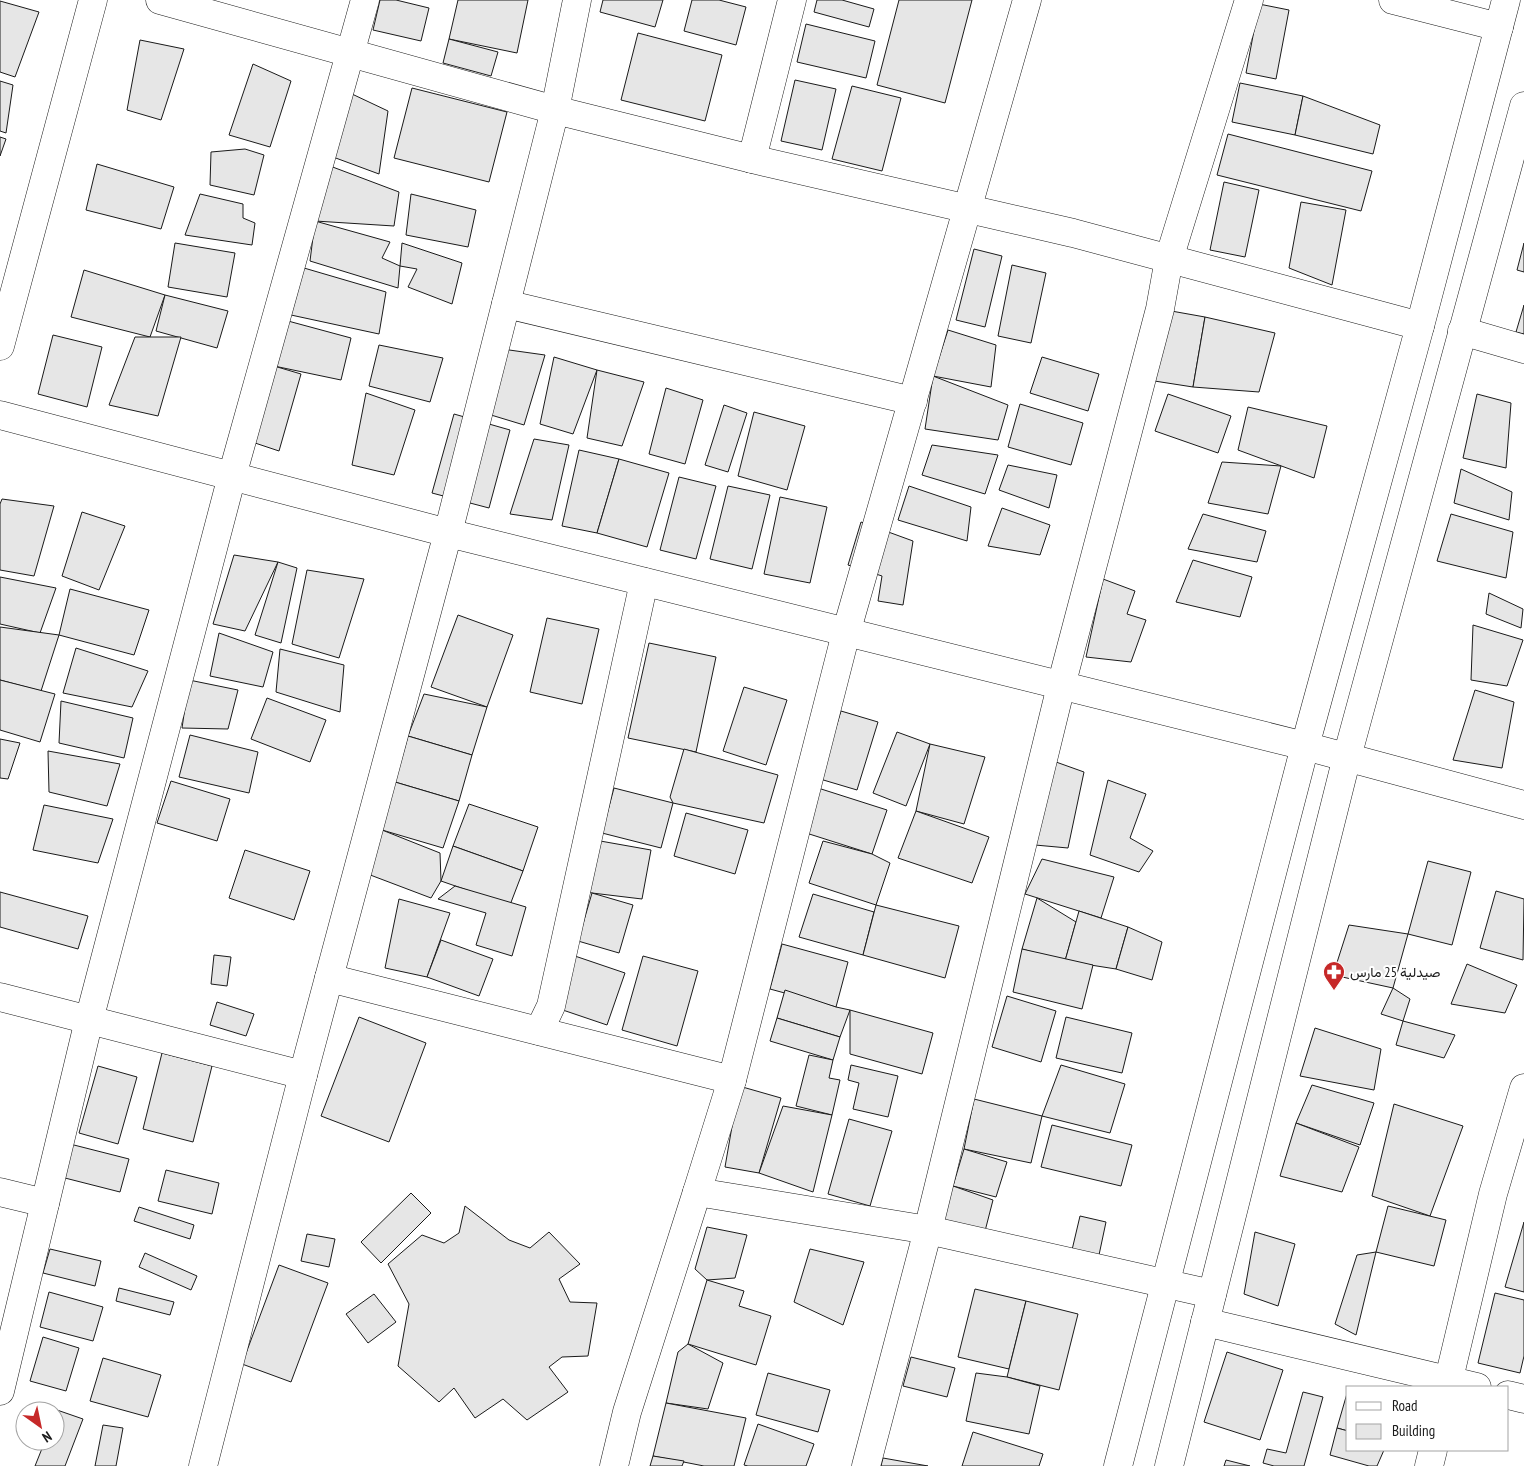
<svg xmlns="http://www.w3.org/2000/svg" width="1524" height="1466" font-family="'PT Sans Narrow',Vazirmatn,sans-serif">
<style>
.building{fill:#e6e6e6;stroke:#1a1a1a}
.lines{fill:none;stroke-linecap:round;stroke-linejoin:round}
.minor-casing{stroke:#1a1a1a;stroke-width:29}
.major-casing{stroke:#1a1a1a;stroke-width:29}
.minor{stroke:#fff;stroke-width:28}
.major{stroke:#fff;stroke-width:28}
.labels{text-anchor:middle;stroke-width:4;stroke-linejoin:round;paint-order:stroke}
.poi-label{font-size:14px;fill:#1a1a1a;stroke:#fff;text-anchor:start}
</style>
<rect width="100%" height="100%" fill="#fff"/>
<g class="building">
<polygon points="380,0 396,0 429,8 421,41 373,30"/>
<polygon points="458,0 528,0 517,53 449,39"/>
<polygon points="603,0 663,0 655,27 600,12"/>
<polygon points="692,0 719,0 746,7 736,45 684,31"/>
<polygon points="817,0 842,0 874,9 869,27 814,12"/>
<polygon points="899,0 972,0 945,103 877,85"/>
<polygon points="0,1 39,12 15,77 0,72"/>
<polygon points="1259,4 1289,10 1276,79 1246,73"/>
<polygon points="806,24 875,41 866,78 797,62"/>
<polygon points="638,33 722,55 705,121 621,100"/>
<polygon points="449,39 498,52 491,76 443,63"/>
<polygon points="140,40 184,49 161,120 127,110"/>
<polygon points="253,64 291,81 270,147 229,135"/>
<polygon points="795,80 836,89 822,150 781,141"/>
<polygon points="0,81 13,85 6,133 0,131"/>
<polygon points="1240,83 1303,96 1295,135 1232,122"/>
<polygon points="852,86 901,98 882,171 832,159"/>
<polygon points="412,88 507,112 489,182 394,158"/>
<polygon points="352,94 388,111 379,174 333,157"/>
<polygon points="1303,96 1380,125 1373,154 1295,135"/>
<polygon points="1228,134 1372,171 1361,211 1217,175"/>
<polygon points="0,137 6,139 0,156"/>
<polygon points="245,149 264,155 254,195 210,185 211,152"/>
<polygon points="97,164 174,187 161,229 86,210"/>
<polygon points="330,166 399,192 394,226 315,221"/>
<polygon points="1224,182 1259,190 1245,257 1210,250"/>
<polygon points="200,194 243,204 243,218 255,223 252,245 185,235"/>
<polygon points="411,194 476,210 468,247 406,235"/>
<polygon points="1301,202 1346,210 1332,285 1289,268"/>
<polygon points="315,221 390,242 382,258 400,266 398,288 310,261"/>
<polygon points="175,243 235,253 227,297 168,287"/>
<polygon points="402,243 462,263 452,304 408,287 417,269 400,266"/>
<polygon points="1524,243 1524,272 1517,270"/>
<polygon points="974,249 1002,256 985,327 956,320"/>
<polygon points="1012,265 1046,273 1031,343 998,336"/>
<polygon points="304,268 386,292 379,334 291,315"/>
<polygon points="84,270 165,295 150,337 71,317"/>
<polygon points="165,295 228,311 217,348 156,331"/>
<polygon points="1524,305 1524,334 1516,332"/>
<polygon points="1160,309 1205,317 1193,387 1148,380"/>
<polygon points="1205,317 1275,333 1259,392 1193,387"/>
<polygon points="288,321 351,338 341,380 274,366"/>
<polygon points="948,330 996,345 991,387 933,376"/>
<polygon points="53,335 102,347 87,407 38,394"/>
<polygon points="135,337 181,337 158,416 109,405"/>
<polygon points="379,345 443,358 430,402 369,386"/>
<polygon points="502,349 545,355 524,425 491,415"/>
<polygon points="554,357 597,370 573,434 540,424"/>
<polygon points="1042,357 1099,374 1088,411 1030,393"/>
<polygon points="274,366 301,374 279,451 249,441"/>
<polygon points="597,370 644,382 622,446 587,438"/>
<polygon points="933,376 1008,405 998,440 925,429"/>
<polygon points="666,388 703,400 685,464 649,454"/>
<polygon points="366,393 415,410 394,475 352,465"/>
<polygon points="1168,394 1231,416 1218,453 1155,431"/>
<polygon points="1477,394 1511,403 1506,468 1463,458"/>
<polygon points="1020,404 1083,423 1071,465 1008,447"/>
<polygon points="724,405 747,413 728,472 705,465"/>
<polygon points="1248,407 1327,426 1314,478 1238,450"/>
<polygon points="754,412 805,426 787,490 738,476"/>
<polygon points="454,414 510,430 489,508 432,493"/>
<polygon points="534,439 569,445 552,520 510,514"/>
<polygon points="932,445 998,455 985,494 922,475"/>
<polygon points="579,450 619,459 597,533 562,526"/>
<polygon points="619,459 669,473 647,547 597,533"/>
<polygon points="1222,462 1281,466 1268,514 1208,503"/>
<polygon points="1008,465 1057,475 1049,508 999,490"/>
<polygon points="1461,469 1512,492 1509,520 1454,503"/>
<polygon points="679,477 716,486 696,559 660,550"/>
<polygon points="728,486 770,495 752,569 710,559"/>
<polygon points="909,486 971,507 967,541 898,520"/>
<polygon points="780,497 827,507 810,583 764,574"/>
<polygon points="2,499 54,506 34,576 0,570 0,504"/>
<polygon points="1002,508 1050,525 1040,555 988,546"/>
<polygon points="82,512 125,526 99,590 62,576"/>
<polygon points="1203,514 1266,531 1257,562 1188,549"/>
<polygon points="1451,514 1513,532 1506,578 1437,561"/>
<polygon points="861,522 913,541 903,605 878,601 882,576 848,565"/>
<polygon points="234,555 278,562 245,631 213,624"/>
<polygon points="1193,560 1252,577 1240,617 1176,602"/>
<polygon points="278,562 297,568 281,643 255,635"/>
<polygon points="307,570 364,579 339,658 292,644"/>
<polygon points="0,577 56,588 40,633 0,624"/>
<polygon points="1103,579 1135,591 1127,614 1146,620 1131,662 1086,657"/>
<polygon points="70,589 149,610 134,655 59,635"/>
<polygon points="1489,593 1523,609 1521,628 1486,614"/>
<polygon points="458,615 513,635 487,707 431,687"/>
<polygon points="547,618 599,629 582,704 530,692"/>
<polygon points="1473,625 1523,640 1507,686 1471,680"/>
<polygon points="0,627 59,635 41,691 0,680"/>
<polygon points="219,633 273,652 263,687 210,676"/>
<polygon points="649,643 716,657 696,752 628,738"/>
<polygon points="76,648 148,671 132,707 63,693"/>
<polygon points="280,649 344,665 340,712 276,692"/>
<polygon points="0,680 55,694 40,742 0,730"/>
<polygon points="189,680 238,690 228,729 182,728"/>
<polygon points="744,687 787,700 766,765 723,751"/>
<polygon points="1475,690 1514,702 1502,768 1453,760"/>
<polygon points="424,694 487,707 472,755 408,736"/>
<polygon points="267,698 326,720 310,762 251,739"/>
<polygon points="61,701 133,718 124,758 59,743"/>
<polygon points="841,711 878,722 857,790 820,779"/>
<polygon points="897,732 930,744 906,806 873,793"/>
<polygon points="190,735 258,752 249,793 179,777"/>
<polygon points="408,736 472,755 459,801 395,782"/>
<polygon points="0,739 20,743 8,779 0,778"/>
<polygon points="930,744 985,757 964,824 916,811"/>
<polygon points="684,749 778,775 764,823 673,803 670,797"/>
<polygon points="48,751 120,764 107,806 49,792"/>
<polygon points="1056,762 1084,772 1068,848 1035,845"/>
<polygon points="1108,780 1146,794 1130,838 1153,851 1139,872 1090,855"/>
<polygon points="171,781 230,799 217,841 157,823"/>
<polygon points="395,782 459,801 443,848 382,830"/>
<polygon points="614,788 673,803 661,848 602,833"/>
<polygon points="818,788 887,810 872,854 803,832"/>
<polygon points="469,804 538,827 523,871 453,846"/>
<polygon points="44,805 113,819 98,863 33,850"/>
<polygon points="916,811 989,837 972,883 898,858"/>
<polygon points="686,813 748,830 735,874 674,856"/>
<polygon points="382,830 440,853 441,881 431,898 365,873"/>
<polygon points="589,839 651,850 642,899 592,893 580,888"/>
<polygon points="823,841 872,854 890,863 876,905 809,883"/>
<polygon points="453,846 523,871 510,905 441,881"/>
<polygon points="245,850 310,871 294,920 229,898"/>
<polygon points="1042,859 1114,877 1101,918 1025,894"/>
<polygon points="1428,861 1471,872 1452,945 1408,934"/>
<polygon points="455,886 526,907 512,956 476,945 486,913 438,899"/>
<polygon points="1496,891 1524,899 1523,960 1480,948"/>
<polygon points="0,892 88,916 78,949 0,927"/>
<polygon points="592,893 633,905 619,953 578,941"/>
<polygon points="813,894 874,912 863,955 799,937"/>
<polygon points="1037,898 1076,922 1065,961 1022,949"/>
<polygon points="399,899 450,913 427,977 385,968"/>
<polygon points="876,905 959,926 945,978 863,955"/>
<polygon points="1079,911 1128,927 1116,969 1065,961"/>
<polygon points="1349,925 1408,934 1393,988 1333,975"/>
<polygon points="1128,927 1162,942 1152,980 1116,969"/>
<polygon points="441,940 493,959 479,996 427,977"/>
<polygon points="782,944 848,962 836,1007 770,989"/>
<polygon points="1022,949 1093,965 1082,1009 1013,992"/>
<polygon points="569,954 625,973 607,1025 551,1006"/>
<polygon points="214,955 231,957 227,986 211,984"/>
<polygon points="643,956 698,971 677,1046 622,1030"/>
<polygon points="1467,964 1517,985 1505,1013 1451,1004"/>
<polygon points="1393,988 1410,999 1403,1021 1381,1014"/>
<polygon points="785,990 836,1007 850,1010 840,1037 777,1018"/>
<polygon points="1007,996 1056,1011 1041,1062 992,1047"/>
<polygon points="217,1002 254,1014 246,1036 210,1025"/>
<polygon points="850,1010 933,1033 922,1074 850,1054"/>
<polygon points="359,1017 426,1043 389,1142 321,1116"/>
<polygon points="1066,1017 1132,1033 1122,1073 1056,1058"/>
<polygon points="777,1018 840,1037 833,1060 770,1041"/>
<polygon points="1403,1021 1455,1035 1444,1058 1396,1045"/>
<polygon points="1315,1028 1381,1049 1374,1090 1300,1076"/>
<polygon points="162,1053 212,1066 193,1142 143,1129"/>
<polygon points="809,1055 833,1060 829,1078 840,1080 832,1115 796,1106"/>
<polygon points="851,1065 898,1076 888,1117 853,1109 859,1083 848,1080"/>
<polygon points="1061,1065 1125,1084 1110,1133 1042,1116"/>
<polygon points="98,1066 137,1077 118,1144 79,1133"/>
<polygon points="1312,1085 1374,1103 1360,1145 1296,1123"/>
<polygon points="739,1086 781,1098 759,1173 725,1167"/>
<polygon points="974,1099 1042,1116 1031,1163 964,1149"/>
<polygon points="1394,1104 1463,1126 1430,1216 1372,1196"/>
<polygon points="783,1106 832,1115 813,1192 759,1173"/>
<polygon points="849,1119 892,1131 870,1206 828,1194"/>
<polygon points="1296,1123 1359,1147 1342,1192 1280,1176"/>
<polygon points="1052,1125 1132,1145 1121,1186 1041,1167"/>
<polygon points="70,1144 129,1159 120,1192 61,1177"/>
<polygon points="964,1149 1007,1162 996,1197 953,1186"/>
<polygon points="166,1170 219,1183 212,1214 158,1201"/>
<polygon points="953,1186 993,1200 984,1235 939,1223"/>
<polygon points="411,1193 431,1213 381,1263 361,1242"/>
<polygon points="465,1206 509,1240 530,1248 549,1232 580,1264 559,1279 570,1302 597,1303 588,1356 562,1357 549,1367 568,1392 527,1420 503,1399 475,1418 454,1388 439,1402 398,1366 409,1304 388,1264 422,1235 444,1243 459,1233"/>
<polygon points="1388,1206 1446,1220 1434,1266 1376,1252"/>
<polygon points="139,1207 194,1225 190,1239 134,1221"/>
<polygon points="1080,1216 1106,1222 1099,1255 1072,1250"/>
<polygon points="1524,1222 1524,1292 1505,1287"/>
<polygon points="707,1227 747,1235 735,1278 707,1280 695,1269"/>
<polygon points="1255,1232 1295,1244 1278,1306 1244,1294"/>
<polygon points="307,1234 335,1239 329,1267 301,1261"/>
<polygon points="50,1249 101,1261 95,1286 43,1273"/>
<polygon points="810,1249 864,1262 843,1325 794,1302"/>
<polygon points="1376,1252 1356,1335 1335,1324 1357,1255"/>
<polygon points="145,1253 197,1276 191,1290 139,1267"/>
<polygon points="279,1265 328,1283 291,1382 242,1364"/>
<polygon points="707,1280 744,1291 739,1306 771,1316 756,1365 688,1344"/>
<polygon points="119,1288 174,1302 170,1315 116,1301"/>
<polygon points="975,1289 1026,1301 1009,1369 958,1357"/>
<polygon points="49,1292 103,1307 93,1341 40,1327"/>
<polygon points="1495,1293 1524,1300 1524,1356 1520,1373 1478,1363"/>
<polygon points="374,1294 396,1322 368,1343 346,1314"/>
<polygon points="1026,1301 1078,1314 1059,1390 1007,1377"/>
<polygon points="43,1337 79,1348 66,1391 30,1381"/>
<polygon points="688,1344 723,1363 708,1409 666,1403 678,1352"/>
<polygon points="1227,1352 1283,1370 1260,1440 1204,1422"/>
<polygon points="911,1357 955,1368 947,1397 903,1386"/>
<polygon points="103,1358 161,1375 148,1417 90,1401"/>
<polygon points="768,1373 830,1390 818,1432 756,1415"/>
<polygon points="976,1373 1007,1377 1040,1386 1029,1434 966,1421"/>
<polygon points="1348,1390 1348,1431 1337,1428"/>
<polygon points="1303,1392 1323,1397 1304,1466 1274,1466 1263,1463 1267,1449 1286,1453"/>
<polygon points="666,1403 746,1418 734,1466 704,1466 653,1456"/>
<polygon points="57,1410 83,1419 65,1466 35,1466 45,1441 55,1441 55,1414"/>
<polygon points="758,1424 814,1444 806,1466 748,1466 744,1465"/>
<polygon points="103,1425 123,1428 116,1466 95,1466"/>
<polygon points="1337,1428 1348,1431 1348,1450 1384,1450 1377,1466 1369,1466 1330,1455"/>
<polygon points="973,1432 1043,1454 1039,1466 962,1466"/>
<polygon points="653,1456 684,1461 682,1466 650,1466"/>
<polygon points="883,1458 928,1466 881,1466"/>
<polygon points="1226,1460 1250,1466 1224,1466"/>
</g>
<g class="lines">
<g class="minor-casing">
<g id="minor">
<polyline points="160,0 555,110 752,159 1073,233 1420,326"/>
<polyline points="1393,0 1499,27"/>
<polyline points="752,159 792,0"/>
<polyline points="506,304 913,401"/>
<polyline points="1462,331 1524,349"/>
<polyline points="0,346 93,0"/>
<polyline points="0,415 448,533 1305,746 1524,805"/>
<polyline points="329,978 732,1080"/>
<polyline points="0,997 303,1075"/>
<polyline points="539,1031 551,1006 644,582"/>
<polyline points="0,1192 45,1203"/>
<polyline points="697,1192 732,1080 846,633 1027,0"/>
<polyline points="1205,1322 1477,1387"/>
<polyline points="1447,1387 1493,1194 1524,1088"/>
<polyline points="0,1391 89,1020 232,476 365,0"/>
<polyline points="1508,1395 1524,1399"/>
<polyline points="203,1466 303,1075 448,533 555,110 577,0"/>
<polyline points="614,1466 627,1412 697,1192 928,1230 1212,1294"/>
<polyline points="866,1466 928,1230 1061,686 1160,309 1169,259 1249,0"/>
<polyline points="1429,1466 1433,1450"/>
</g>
</g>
<g class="major-casing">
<g id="major">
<polyline points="1118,1466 1305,746 1420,326 1506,0"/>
<polyline points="1169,1466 1347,757 1524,106"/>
</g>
</g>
<use href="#minor" class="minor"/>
<use href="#major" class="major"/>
</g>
<defs>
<g id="pharmacy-pin" transform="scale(1.125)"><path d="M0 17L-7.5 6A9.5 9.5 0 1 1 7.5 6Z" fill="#c62828" stroke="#fff"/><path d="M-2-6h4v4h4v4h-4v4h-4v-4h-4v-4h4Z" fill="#fff"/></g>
</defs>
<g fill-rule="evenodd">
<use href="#pharmacy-pin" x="1334" y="972"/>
</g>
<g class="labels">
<g class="poi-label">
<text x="1350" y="977">صيدلية 25 مارس</text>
</g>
</g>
<rect x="1346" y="1386" width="162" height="65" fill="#ffffff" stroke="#a3a3a3"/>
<rect x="1356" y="1402" width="25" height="8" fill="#ffffff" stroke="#a3a3a3"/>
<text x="1392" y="1411" font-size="15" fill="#1a1a1a">Road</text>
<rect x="1356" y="1424" width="25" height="15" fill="#e6e6e6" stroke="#a3a3a3"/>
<text x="1392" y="1436" font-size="15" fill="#1a1a1a">Building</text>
<g transform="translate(40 1426) rotate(147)"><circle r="24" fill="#ffffff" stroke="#a3a3a3"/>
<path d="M0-4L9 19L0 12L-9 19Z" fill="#c62828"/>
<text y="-8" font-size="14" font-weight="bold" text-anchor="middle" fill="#1a1a1a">N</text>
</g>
</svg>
